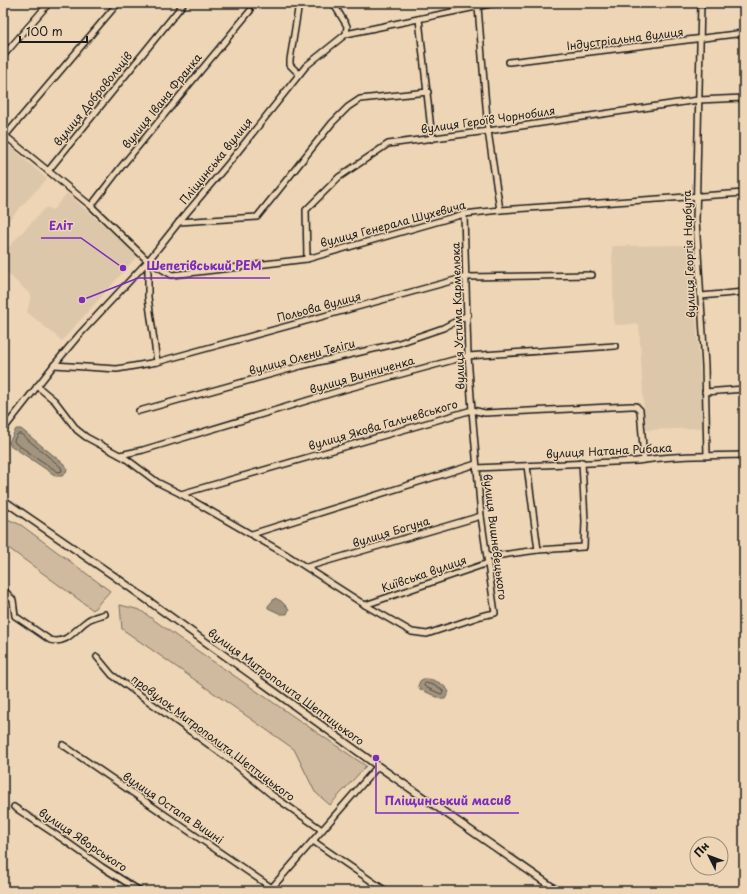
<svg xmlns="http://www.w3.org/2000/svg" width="747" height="894" font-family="'Playpen Sans',sans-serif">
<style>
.built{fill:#ddc7aa}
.green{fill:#cfba9f;stroke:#766b5e}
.water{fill:#a2947e;stroke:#6c6457}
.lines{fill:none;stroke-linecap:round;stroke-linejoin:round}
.shore{stroke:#524c43;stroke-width:1}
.minor-casing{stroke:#1c1c1c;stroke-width:8}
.major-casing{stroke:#1c1c1c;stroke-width:9}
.minor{stroke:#edd5b5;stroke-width:5}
.major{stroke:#edd5b5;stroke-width:6}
.labels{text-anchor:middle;stroke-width:3;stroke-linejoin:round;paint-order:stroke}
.street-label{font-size:11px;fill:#1c1c1c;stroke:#edd5b5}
.leader{fill:none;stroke:#7b2cbf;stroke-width:1.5}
.callout-dot{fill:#7b2cbf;stroke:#edd5b5;stroke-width:1.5}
.callout-label{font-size:12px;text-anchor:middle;font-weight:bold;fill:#7b2cbf;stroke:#edd5b5;stroke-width:3;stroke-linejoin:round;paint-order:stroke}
</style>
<rect width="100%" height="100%" fill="#edd5b5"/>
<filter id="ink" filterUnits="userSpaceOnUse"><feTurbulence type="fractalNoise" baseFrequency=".025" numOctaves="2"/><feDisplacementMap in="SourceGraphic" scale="8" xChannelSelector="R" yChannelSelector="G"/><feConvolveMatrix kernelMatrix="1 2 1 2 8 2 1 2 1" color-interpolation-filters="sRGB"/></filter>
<g filter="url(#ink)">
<g class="built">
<polygon points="3,140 47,179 3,226"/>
<polygon points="67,193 138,255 62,341 27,312 31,295 3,269 3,253 43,210 47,207 53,210"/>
<polygon points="691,245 704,428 645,430 639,324 614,325 612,246"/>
</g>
<g class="green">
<polygon points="3,517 21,525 110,591 93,610 3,544"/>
<polygon points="120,605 140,610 179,638 366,766 330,805 315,792 294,749 122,629"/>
</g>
<g class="water">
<polygon points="16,429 21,429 64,464 67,468 66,473 62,476 56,476 10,445 9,442"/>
<polygon points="275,598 281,601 289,609 287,614 281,614 268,608 268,606"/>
<path d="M423 679C433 678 445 684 449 692L445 699H441L420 689 418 686 420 681Z"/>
</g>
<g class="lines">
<g class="shore">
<polygon points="18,434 21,434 61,467 62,471 58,472 15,443 14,441"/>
<polygon points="426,683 437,686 443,691 443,693 441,694 425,687 424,685"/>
</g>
<g class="minor-casing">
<g id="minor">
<polyline points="299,3 290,60 290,65 299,74"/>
<polyline points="333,3 347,26 346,34"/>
<polyline points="701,3 696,220 705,366 707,456"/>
<polyline points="478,7 488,131 500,210"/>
<polyline points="419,19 432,139"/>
<polyline points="3,56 49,3"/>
<polyline points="509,62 744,33"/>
<polyline points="3,134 91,206 148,261 172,275 307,259 464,214 500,210 744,193"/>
<polyline points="5,136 118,3"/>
<polyline points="48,171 184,3"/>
<polyline points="91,206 121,167 250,11"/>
<polyline points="179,222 257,217 332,123 348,107 360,99 428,92"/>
<polyline points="307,259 306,210 339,177 388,144 488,131 698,100 744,98"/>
<polyline points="148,261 148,297 157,362"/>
<polyline points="701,296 744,292"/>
<polyline points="54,365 117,369 157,362 466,277 592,275"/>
<polyline points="37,386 55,401 77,430 86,437 125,458 157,482 181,494 287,555 365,605 412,632 427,634 481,616 495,613 481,516 472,410 468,356 464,214"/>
<polyline points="705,392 744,389"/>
<polyline points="139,411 301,366 399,343 443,328 468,315"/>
<polyline points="3,430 54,365 79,335 148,261 179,222 228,164 306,66 346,34 495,3"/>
<polyline points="120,455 143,450 346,389 468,356 615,346"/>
<polyline points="527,466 538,550"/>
<path d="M476 468 637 461C672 455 708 456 744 455"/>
<polyline points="181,494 472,410 485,413 631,406 636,406 640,410 644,459"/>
<polyline points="252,534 476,464"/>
<polyline points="487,557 538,550 584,547 585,521 582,462"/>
<polyline points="307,567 481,516"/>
<path d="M3 589 13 600 15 616 50 640C67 645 75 629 87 621 92 617 99 616 105 614"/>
<polyline points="365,605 488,563"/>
<polyline points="97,657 112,675 229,759 272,795 322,830"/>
<polyline points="63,745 272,888"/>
<polyline points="14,807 64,840 102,867 140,891"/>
<polyline points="313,841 386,891"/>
<polyline points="269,891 378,766"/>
</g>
</g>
<g class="major-casing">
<polyline id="major" points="3,500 114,576 378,766 558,891"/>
</g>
<use href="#minor" class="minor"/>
<use href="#major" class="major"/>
</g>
</g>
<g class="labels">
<g class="street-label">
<text transform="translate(625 39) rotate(-7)" y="4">Індустріальна вулиця</text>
<text transform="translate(93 99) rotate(-51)" y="4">вулиця Добровольців</text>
<text transform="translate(162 101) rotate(-51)" y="4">вулиця Івана Франка</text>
<text transform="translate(488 120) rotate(-8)" y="4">вулиця Героїв Чорнобиля</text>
<text transform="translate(216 161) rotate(-51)" y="4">Пліщинська вулиця</text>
<text transform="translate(393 224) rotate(-15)" y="4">вулиця Генерала Шухевича</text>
<text transform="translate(689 254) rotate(-92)" y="4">вулиця Георгія Нарбута</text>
<text transform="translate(319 307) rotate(-15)" y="4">Польова вулиця</text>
<text transform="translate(458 316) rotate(-92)" y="4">вулиця Устима Кармелюка</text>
<text transform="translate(302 357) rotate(-15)" y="4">вулиця Олени Теліги</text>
<text transform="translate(362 375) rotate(-16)" y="4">вулиця Винниченка</text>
<text transform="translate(383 425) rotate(-16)" y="4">вулиця Якова Гальчевського</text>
<text transform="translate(609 451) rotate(-3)" y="4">вулиця Натана Рибака</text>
<text transform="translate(391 532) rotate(-17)" y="4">вулиця Богуна</text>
<text transform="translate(495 537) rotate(83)" y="4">вулиця Вишневецького</text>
<text transform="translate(424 574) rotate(-19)" y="4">Київська вулиця</text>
<text transform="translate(286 687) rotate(36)" y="4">вулиця Митрополита Шептицького</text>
<text transform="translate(213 738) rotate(37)" y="4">провулок Митрополита Шептицького</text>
<text transform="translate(173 808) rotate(34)" y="4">вулиця Остапа Вишні</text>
<text transform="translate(83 840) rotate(34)" y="4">вулиця Яворського</text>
</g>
</g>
<path class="leader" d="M123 268L81 238H41M82 300L138 278H270M376 758L376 813H519"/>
<g class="callout-dot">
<circle cx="123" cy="268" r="4"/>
<circle cx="82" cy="300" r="4"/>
<circle cx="376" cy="758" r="4"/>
</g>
<g class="callout-label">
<text x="61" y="230">Еліт</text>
<text x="204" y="270">Шепетівський РЕМ</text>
<text x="448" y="805">Пліщинський масив</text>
</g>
<rect width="747" height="894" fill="none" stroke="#edd5b5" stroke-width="16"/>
<rect x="8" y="8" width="731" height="878" fill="none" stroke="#1c1c1c" stroke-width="1.5" filter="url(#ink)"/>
<g transform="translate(709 856) rotate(312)"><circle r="19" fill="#edd5b5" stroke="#998b78"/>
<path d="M0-3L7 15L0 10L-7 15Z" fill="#1c1c1c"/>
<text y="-6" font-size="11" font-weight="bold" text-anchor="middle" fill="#1c1c1c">Пн</text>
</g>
<path d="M20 36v6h67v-6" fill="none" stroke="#1c1c1c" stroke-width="2"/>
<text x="26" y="36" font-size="12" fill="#1c1c1c" stroke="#edd5b5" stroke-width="3" paint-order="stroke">100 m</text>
</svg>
